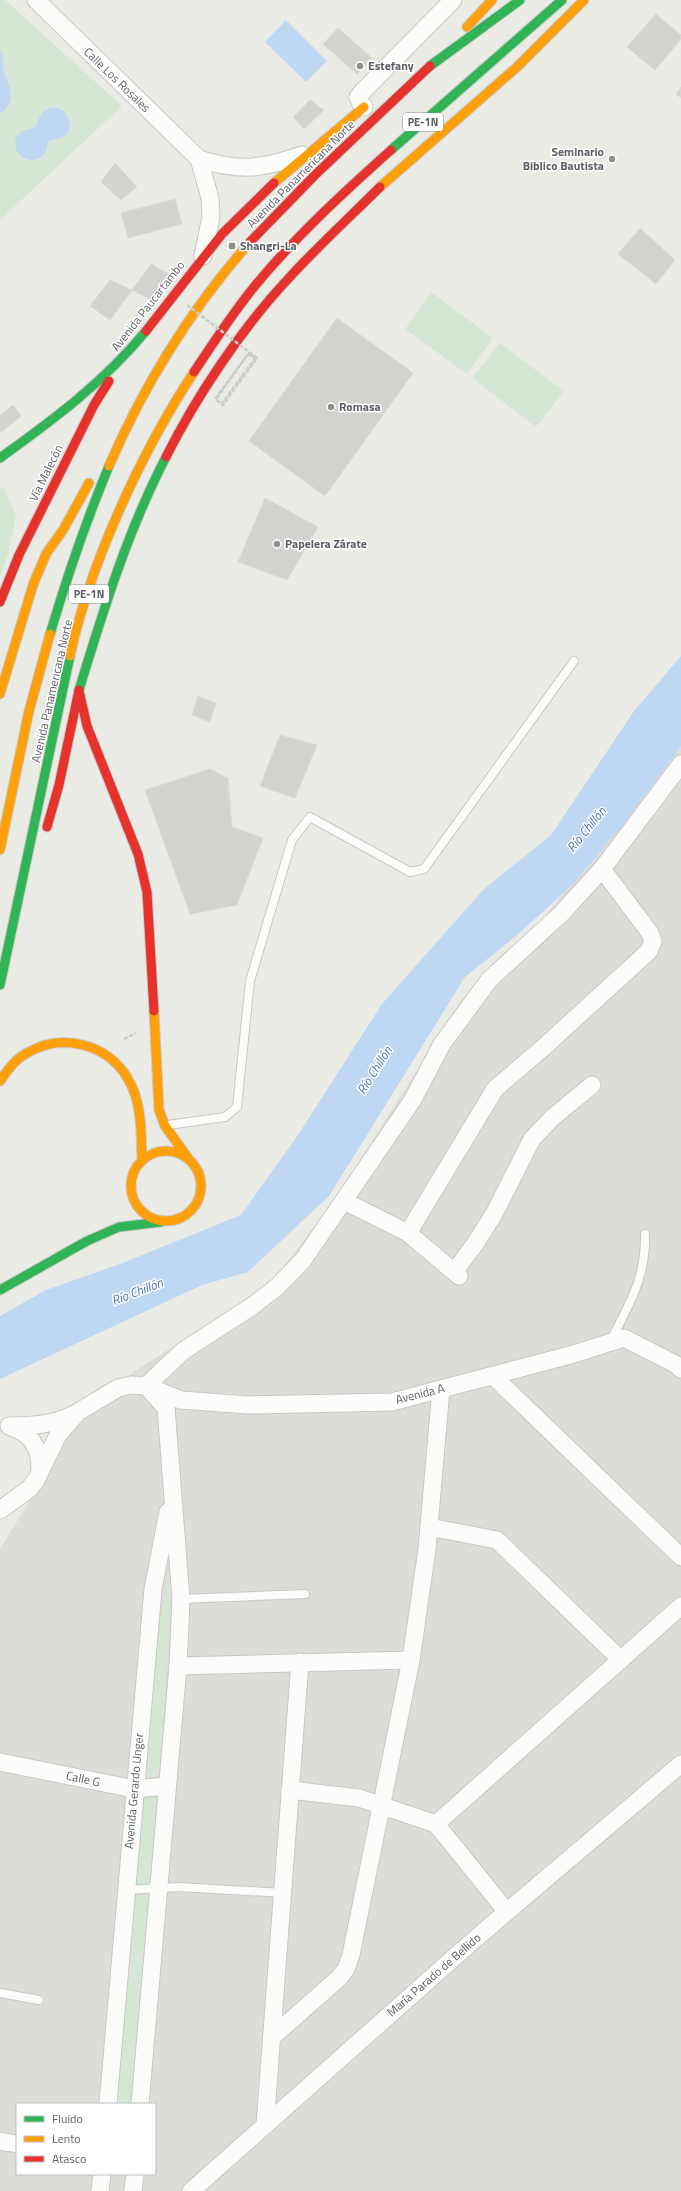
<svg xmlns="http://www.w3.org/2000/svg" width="681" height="2191" font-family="'Titillium Web',sans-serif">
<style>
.industrial{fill:#dcdcd8;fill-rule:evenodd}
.green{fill:#d5e7d4}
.water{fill:#bed7f3}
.building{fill:#d2d2cf;stroke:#dadad6}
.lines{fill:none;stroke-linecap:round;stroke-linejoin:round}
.lane-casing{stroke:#c7c7c7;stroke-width:10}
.street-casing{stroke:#c7c7c7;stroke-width:19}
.fast-casing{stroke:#c8c9c8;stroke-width:11}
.slow-casing{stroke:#c8c9c8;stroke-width:11}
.jam-casing{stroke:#c8c9c8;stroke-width:11}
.path{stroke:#c8ccca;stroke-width:2.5;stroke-dasharray:4 2;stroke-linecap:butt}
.lane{stroke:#fcfcfb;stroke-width:8}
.street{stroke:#fcfcfb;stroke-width:17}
.fast{stroke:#30b455;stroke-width:9}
.slow{stroke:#ff9f0a;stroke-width:9}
.jam{stroke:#e5322d;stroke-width:9}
.path-bridge{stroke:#c8ccca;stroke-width:2.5;stroke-dasharray:4 2;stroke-linecap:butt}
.poi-dot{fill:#8e9092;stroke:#fff;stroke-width:1.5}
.labels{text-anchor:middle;stroke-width:3;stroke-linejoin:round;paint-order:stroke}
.shield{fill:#fff;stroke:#8d8f92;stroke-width:1}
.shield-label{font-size:11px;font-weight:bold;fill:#5c5f64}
.poi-label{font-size:12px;font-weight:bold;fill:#5c5f64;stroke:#fff;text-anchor:start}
.street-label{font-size:12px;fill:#5c5f64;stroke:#fff}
.water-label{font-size:13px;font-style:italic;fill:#4c75b1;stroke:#fff}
</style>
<rect width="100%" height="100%" fill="#ebebe6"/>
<path class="industrial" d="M681 742V2191H0V1549L81 1417 135 1371 270 1285 336 1198 461 1001 538 925ZM17 2104H155V2174H17Z"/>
<g class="green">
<polygon points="0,0 5,0 122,106 0,220"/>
<polygon points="431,292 493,338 467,374 405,329"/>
<polygon points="500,343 564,391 536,427 472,378"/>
<polygon points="0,488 5,490 16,516 9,552 0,577"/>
<polygon points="173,1552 160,1777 144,1777 155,1656"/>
<polygon points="142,1797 160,1798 132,2104 116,2104"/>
</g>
<g class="water">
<polygon points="286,20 327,61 306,82 265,42"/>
<path d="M0 49C5 54 2 60 3 67 7 86 21 98 0 114Z"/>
<path d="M55 107C68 110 76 127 64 136 59 140 53 138 49 141 47 145 47 150 45 153 36 165 21 160 16 149 12 129 25 133 36 126 40 116 42 108 55 107Z"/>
<polygon points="681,656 681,746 622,826 571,886 515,937 465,977 329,1196 248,1272 202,1285 0,1379 0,1316 46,1290 120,1264 241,1215 298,1135 382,1004 483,890 551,835 634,711"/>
</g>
<g class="building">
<polygon points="656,14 681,35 681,39 655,70 627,47"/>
<polygon points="338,28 372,58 357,74 323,44"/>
<polygon points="681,87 681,98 676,94"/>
<polygon points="310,100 324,110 304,129 293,117"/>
<polygon points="115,163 137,187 121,200 101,182"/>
<polygon points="175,199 182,224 128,238 121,213"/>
<polygon points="640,228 675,260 656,284 618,254"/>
<polygon points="151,264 172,276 153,301 132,290"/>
<polygon points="110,280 132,290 110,320 90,306"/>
<polygon points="337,318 413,373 325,496 249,441"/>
<polygon points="13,405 21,416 0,433 0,415"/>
<polygon points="265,498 318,527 287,580 238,562"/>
<polygon points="198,696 216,703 210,722 192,715"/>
<polygon points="280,735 317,745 295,798 260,786"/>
<polygon points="210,769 228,778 232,827 263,838 237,905 190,914 145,790"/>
</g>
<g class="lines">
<g class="lane-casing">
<g id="lane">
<polyline points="168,1125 225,1117 237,1107 250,981 292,840 310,817 410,872 424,869 574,661"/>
<path d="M611 1340C630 1303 646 1277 645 1234"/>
<polyline points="181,1599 305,1594"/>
<polyline points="126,1890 179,1887 283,1893"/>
<polyline points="0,1993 39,2000"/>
</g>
</g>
<g class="street-casing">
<g id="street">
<path d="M36 0 199 159C241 172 261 169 302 155"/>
<polyline points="364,107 360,102 358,97 362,92 453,0"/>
<polyline points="199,159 210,198 211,217 203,256"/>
<polyline points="344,1201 408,1233 459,1276"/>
<polyline points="408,1233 495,1089 545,1046 649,951 653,941 650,933 602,869"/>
<polyline points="454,1272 475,1244 494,1214 532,1139 552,1118 592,1085"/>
<polyline points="493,1376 681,1557"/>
<polyline points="146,1386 183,1351 251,1307 277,1287 303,1260 412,1101 442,1044 489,980 562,913 602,869 681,764"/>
<path d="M9 1426C31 1426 52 1425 72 1415"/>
<path d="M11 1427C32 1434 40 1448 40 1469"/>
<polyline points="0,1510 29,1489 36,1480 58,1435 78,1412 118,1388 131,1385 146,1386 181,1400 248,1405 392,1402 574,1354 624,1338 675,1364 681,1369"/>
<polyline points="429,1527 497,1540 621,1660"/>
<polyline points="178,1666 411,1660"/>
<polyline points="0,1762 134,1789 167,1786"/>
<polyline points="290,1790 359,1798 436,1824 507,1912"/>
<polyline points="436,1824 681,1606"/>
<polyline points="272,2037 339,1978 346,1969 351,1955 411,1660 427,1549 441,1389"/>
<polyline points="108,2104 153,1589 168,1512"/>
<polyline points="140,2104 178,1666 181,1599 166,1408 149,1389"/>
<polyline points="265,2125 300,1662"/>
<polyline points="0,2141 17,2144"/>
<polyline points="100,2191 102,2174"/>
<polyline points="133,2191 135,2174"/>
<polyline points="191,2191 475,1939 681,1764"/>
</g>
</g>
<g class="fast-casing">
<g id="fast">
<polyline points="430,66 520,0"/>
<polyline points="391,150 562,0"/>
<path d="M0 458C53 420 104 382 146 331"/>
<path d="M50 634C67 577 86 521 109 466"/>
<path d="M80 695 79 690C103 611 128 530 166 457"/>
<polyline points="0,985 70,656"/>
<polyline points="0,1290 87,1241 119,1227 161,1222"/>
</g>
</g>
<g class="slow-casing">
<g id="slow">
<polyline points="467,27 492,0"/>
<polyline points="274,183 364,107"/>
<polyline points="380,187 517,67 584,0"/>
<path d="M109 466C144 385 191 309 250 242"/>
<path d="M70 656C90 563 142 451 194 372"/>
<polyline points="0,694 33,585 46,554 63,530 89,483"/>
<polyline points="0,850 29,711 50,634"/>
<polyline points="154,1011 159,1110 165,1126 188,1158"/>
<path d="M0 1081C8 1070 15 1059 27 1053 62 1032 108 1044 128 1079 142 1102 141 1132 142 1159"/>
<circle cx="166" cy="1186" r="35"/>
</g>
</g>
<g class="jam-casing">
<g id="jam">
<polyline points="250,242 315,175 430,66"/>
<polyline points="146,331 222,234 274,183"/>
<path d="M194 372C213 343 232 314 254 287 295 237 343 193 391 150"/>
<path d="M166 457C196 397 242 328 288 279 317 247 349 218 380 187"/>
<polyline points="0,602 19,555 94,405 109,381"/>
<polyline points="80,695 87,726 138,854 147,892 154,1011"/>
<polyline points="47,827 59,785 79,690"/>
</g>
</g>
<g class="path">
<polyline points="221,402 222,403 255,359"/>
<polyline points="124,1039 136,1033"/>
</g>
<use href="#lane" class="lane"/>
<use href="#street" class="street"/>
<use href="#fast" class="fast"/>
<use href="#slow" class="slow"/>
<use href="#jam" class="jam"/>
<polyline class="path-bridge" points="187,305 257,358 223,405 215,399 249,353 256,358 222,404 216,399 248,354 255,359"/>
</g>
<g class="poi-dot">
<circle cx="360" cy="66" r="4"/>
<circle cx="612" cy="159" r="4"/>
<rect x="228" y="242" width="8" height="8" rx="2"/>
<circle cx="331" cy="407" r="4"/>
<circle cx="277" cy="544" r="4"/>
</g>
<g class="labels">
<g class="shield">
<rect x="403" y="113" width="40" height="18" rx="3"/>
<rect x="69" y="585" width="40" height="18" rx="3"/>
</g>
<g class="shield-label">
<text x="423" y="126">PE-1N</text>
<text x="89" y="598">PE-1N</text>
</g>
<g class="poi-label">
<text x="368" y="70">Estefany</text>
<text x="604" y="156" text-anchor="end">Seminario<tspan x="604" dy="14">Biblico Bautista</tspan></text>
<text x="240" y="250">Shangri-La</text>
<text x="339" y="411">Romasa</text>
<text x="285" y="548">Papelera Zárate</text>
</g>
<g class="street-label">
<text transform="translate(117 80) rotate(44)" y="4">Calle Los Rosales</text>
<text transform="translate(301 174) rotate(-45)" y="4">Avenida Panamericana Norte</text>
<text transform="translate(148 306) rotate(-52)" y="4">Avenida Paucartambo</text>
<text transform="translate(46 473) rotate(-64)" y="4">Vía Malecón</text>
<text transform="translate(52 691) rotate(-77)" y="4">Avenida Panamericana Norte</text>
<text transform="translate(420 1394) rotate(-14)" y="4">Avenida A</text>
<text transform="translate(83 1779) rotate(12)" y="4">Calle G</text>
<text transform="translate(134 1791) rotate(-85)" y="4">Avenida Gerardo Unger</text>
<text transform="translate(434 1975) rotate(-41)" y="4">María Parado de Bellido</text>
</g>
<g class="water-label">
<text transform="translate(586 829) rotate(-51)" y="5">Río Chillón</text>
<text transform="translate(374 1070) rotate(-58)" y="5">Río Chillón</text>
<text transform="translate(137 1291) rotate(-21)" y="5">Río Chillón</text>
</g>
</g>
<rect x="16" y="2103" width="140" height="72" fill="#ffffff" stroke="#bebfc1"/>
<rect x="24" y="2116" width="20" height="6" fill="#30b455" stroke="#bebfc1"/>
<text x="52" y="2123" font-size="12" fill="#5c5f64">Fluido</text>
<rect x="24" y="2136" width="20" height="6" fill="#ff9f0a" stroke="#bebfc1"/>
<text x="52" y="2143" font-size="12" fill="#5c5f64">Lento</text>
<rect x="24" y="2156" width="20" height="6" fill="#e5322d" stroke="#bebfc1"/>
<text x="52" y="2163" font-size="12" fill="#5c5f64">Atasco</text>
</svg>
